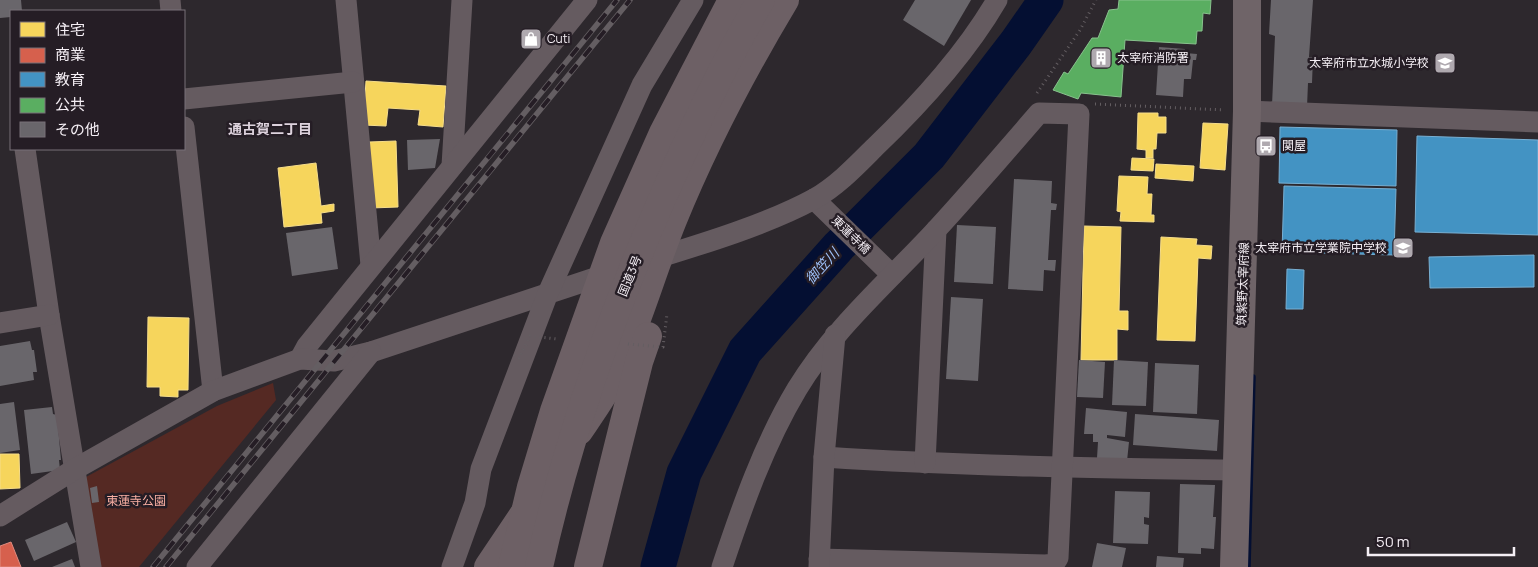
<svg xmlns="http://www.w3.org/2000/svg" width="1538" height="567" font-family="Manrope,'Noto Sans JP',sans-serif">
<style>
.green{fill:#552923}
.homes{fill:#f6d55c;stroke:#f6dd8a}
.shops{fill:#d6604d;stroke:#df8b7f}
.schools{fill:#4393c3;stroke:#78afd2}
.public{fill:#5aae61;stroke:#88c28d}
.lines{fill:none;stroke-linecap:round;stroke-linejoin:round}
.stream{stroke:#040f32;stroke-width:5.5}
.river{stroke:#040f32;stroke-width:35}
.building{fill:#69666b}
.path{stroke:#645e62;stroke-width:3;stroke-dasharray:1 4;stroke-linecap:butt}
.street{stroke:#655b60;stroke-width:21}
.primary{stroke:#6f6468;stroke-width:28}
.highway{stroke:#6d6065;stroke-width:28}
.rail-casing{stroke:#645e62;stroke-width:5.5}
.rail{stroke:#251d25;stroke-width:4;stroke-dasharray:11;stroke-linecap:butt}
.path-bridge{stroke:#645e62;stroke-width:3;stroke-dasharray:1 4;stroke-linecap:butt}
.highway-bridge{stroke:#6d6065;stroke-width:28}
.labels{text-anchor:middle;stroke-width:5;stroke-linejoin:round;paint-order:stroke}
.poi-label{font-size:12px;fill:#f5eff5;stroke:#251d25;text-anchor:start}
.street-label{font-size:12px;fill:#f5eff5;stroke:#251d25}
.park-label{font-size:12px;fill:#f9afa3;stroke:#251d25}
.neighbourhood-label{font-size:14px;font-weight:bold;fill:#ddd2dd;stroke:#251d25}
.water-label{font-size:14px;font-style:italic;fill:#9ec1f9;stroke:#251d25}
</style>
<rect width="100%" height="100%" fill="#2d282d"/>
<polygon class="green" points="273,383 276,400 139,567 100,567 86,477 217,406"/>
<g class="homes">
<polygon points="366,81 446,86 443,127 418,125 420,110 388,108 386,126 363,125"/>
<polygon points="1138,113 1158,113 1158,117 1166,117 1166,133 1157,133 1156,149 1153,149 1153,158 1146,158 1146,150 1137,149"/>
<polygon points="1203,123 1228,124 1225,170 1200,168"/>
<polygon points="396,141 398,207 371,208 369,142"/>
<polygon points="1132,158 1154,159 1153,171 1131,170"/>
<polygon points="316,163 321,206 334,204 334,211 321,213 322,223 284,227 278,168"/>
<polygon points="1156,164 1194,166 1193,181 1155,178"/>
<polygon points="1119,176 1148,177 1147,194 1152,194 1151,215 1154,215 1154,222 1120,221 1121,212 1117,211"/>
<polygon points="1084,226 1121,227 1119,311 1128,311 1128,330 1117,329 1117,360 1081,360"/>
<polygon points="1161,237 1197,239 1196,245 1212,246 1211,259 1198,258 1195,341 1157,340"/>
<polygon points="148,317 189,318 188,390 178,390 178,397 160,396 160,387 147,387"/>
<polygon points="0,454 19,454 20,488 0,489"/>
</g>
<polygon class="shops" points="11,542 21,567 0,567 0,546"/>
<g class="schools">
<polygon points="1280,127 1397,130 1396,186 1279,183"/>
<polygon points="1417,136 1538,140 1538,235 1415,232"/>
<polygon points="1284,186 1396,189 1394,255 1282,252"/>
<polygon points="1534,255 1534,287 1430,288 1429,257"/>
<polygon points="1287,269 1304,270 1303,309 1286,309"/>
</g>
<polygon class="public" points="1119,0 1211,0 1210,14 1203,13 1202,31 1197,31 1196,44 1125,40 1121,97 1081,93 1078,99 1053,90 1064,72 1068,74 1092,38 1098,38 1109,10 1118,9"/>
<g class="lines">
<polyline class="stream" points="1248,567 1253,377"/>
<polyline class="river" points="658,567 684,473 745,351 839,246 929,156 1016,43 1046,0"/>
</g>
<g class="building">
<polygon points="0,0 21,0 22,11 11,11 11,17 0,18"/>
<polygon points="915,0 971,0 944,46 903,20"/>
<polygon points="1271,0 1313,0 1309,57 1313,57 1312,83 1308,83 1307,107 1272,105 1275,36 1269,34"/>
<polygon points="1159,47 1185,49 1185,53 1197,54 1196,60 1193,60 1191,79 1184,79 1183,97 1156,95"/>
<polygon points="440,139 435,168 408,170 407,140"/>
<polygon points="1014,179 1052,181 1051,203 1057,204 1056,210 1051,210 1048,260 1056,260 1055,271 1044,270 1043,291 1008,289"/>
<polygon points="957,225 996,227 993,284 954,282"/>
<polygon points="332,227 338,269 292,276 286,233"/>
<polygon points="951,297 983,299 978,381 946,379"/>
<polygon points="30,341 32,350 34,350 37,372 33,372 34,380 0,386 0,346"/>
<polygon points="1079,360 1105,362 1103,398 1077,397"/>
<polygon points="1114,360 1148,362 1146,406 1112,405"/>
<polygon points="1155,363 1199,365 1197,414 1153,412"/>
<polygon points="14,402 20,450 0,453 0,404"/>
<polygon points="52,407 53,414 57,415 61,460 59,460 60,470 31,474 24,410"/>
<polygon points="1086,408 1127,412 1125,437 1107,435 1107,438 1129,442 1127,461 1097,458 1098,442 1093,442 1093,434 1084,434"/>
<polygon points="1135,414 1219,420 1217,451 1133,445"/>
<polygon points="1180,484 1215,485 1213,517 1216,517 1214,549 1201,548 1201,554 1178,553"/>
<polygon points="97,486 99,502 92,503 90,488"/>
<polygon points="1115,491 1150,492 1149,518 1144,517 1144,524 1149,525 1148,544 1113,543"/>
<polygon points="67,522 76,542 34,561 25,540"/>
<polygon points="1097,543 1126,548 1122,567 1092,567"/>
<polygon points="1157,556 1184,558 1183,567 1156,567"/>
<polygon points="72,559 75,567 52,567"/>
</g>
<g class="lines">
<g class="path">
<polyline points="1037,93 1080,30 1096,0"/>
<polyline points="1095,104 1224,110"/>
</g>
<g class="street">
<polyline points="170,0 171,11"/>
<polyline points="346,0 371,265"/>
<polyline points="184,99 353,82"/>
<polyline points="1247,111 1538,122"/>
<polyline points="184,127 213,391"/>
<polyline points="25,149 49,315 91,567"/>
<polyline points="452,166 462,0"/>
<polyline points="814,199 892,275"/>
<path d="M647 261C699 245 766 225 814 199 837 186 856 166 874 148 920 104 965 55 997 0"/>
<polyline points="0,323 49,315"/>
<polyline points="300,359 307,346 587,0"/>
<path d="M824 457C961 466 1099 468 1237 470"/>
<polyline points="925,463 936,230"/>
<polyline points="0,516 75,469 213,391 300,359 334,361 371,352 613,272"/>
<polyline points="197,567 371,352"/>
<polyline points="452,567 475,503 481,469 548,293 642,85 693,0"/>
<path d="M722 567C742 507 764 444 797 389 834 328 888 282 936 230 971 192 1005 152 1039 113L1079 114 1058 558 1054 564 1046 565 819 559"/>
<polyline points="819,567 824,457 835,335"/>
</g>
<polyline class="primary" points="1234,567 1247,111 1247,0"/>
<g class="highway">
<path d="M579 431C594 409 610 387 620 362 640 316 654 267 673 220 704 144 743 70 785 0"/>
<polyline points="488,567 525,512"/>
<polyline points="588,567 639,362 648,336"/>
</g>
<g class="rail-casing">
<g id="rail">
<polyline points="153,567 617,0"/>
<polyline points="166,567 630,0"/>
</g>
</g>
<use href="#rail" class="rail"/>
<g class="path-bridge">
<polyline points="628,344 663,347 667,314"/>
<polyline points="514,355 519,358 530,336 557,339"/>
</g>
<g class="highway-bridge">
<polyline points="512,567 531,487 554,411 614,243 663,133 732,0"/>
<path d="M539 567C567 440 610 318 662 199 692 131 723 64 761 0"/>
</g>
</g>
<defs>
<g id="shop-square" transform="scale(1.125)"><rect x="-9" y="-9" width="18" height="18" rx="4" fill="#afa9af" stroke="#251d25"/><path d="M-5-2.5h2.3a2.7 3.5 0 0 1 5.4 0H5L5.5 6h-11ZM-1.5-2.5h3a1.5 2.3 0 0 0-3 0Z" fill="#fff"/></g>
<g id="building-square" transform="scale(1.125)"><rect x="-9" y="-9" width="18" height="18" rx="4" fill="#afa9af" stroke="#251d25"/><path d="M-4-6H4V6H1V3H-1V6H-4ZM-2.5-4.3h1.7v1.8h-1.7ZM.8-4.3h1.7v1.8H.8ZM-2.5-1h1.7V.8h-1.7ZM.8-1h1.7V.8H.8Z" fill="#fff"/></g>
<g id="school-square" transform="scale(1.125)"><rect x="-9" y="-9" width="18" height="18" rx="4" fill="#afa9af" stroke="#251d25"/><path d="M0-5L7-2L0 1L-7-2ZM-4 1L0 2.5L4 1V4Q0 6-4 4Z" fill="#fff"/></g>
<g id="bus-square" transform="scale(1.125)"><rect x="-9" y="-9" width="18" height="18" rx="4" fill="#afa9af" stroke="#251d25"/><path d="M-5-6H5V4H4V6H2V4H-2V6H-4V4H-5ZM-3.5-4V0h7V-4ZM-3.5 1.2v1.5H-2V1.2ZM2 1.2v1.5H3.5V1.2Z" fill="#fff"/></g>
</defs>
<g fill-rule="evenodd">
<use href="#shop-square" x="531" y="39"/>
<use href="#building-square" x="1101" y="58"/>
<use href="#school-square" x="1445" y="63"/>
<use href="#bus-square" x="1266" y="146"/>
<use href="#school-square" x="1403" y="248"/>
</g>
<g class="labels">
<g class="poi-label">
<text x="547" y="43">Cuti</text>
<text x="1117" y="62">太宰府消防署</text>
<text x="1429" y="67" text-anchor="end">太宰府市立水城小学校</text>
<text x="1282" y="150">関屋</text>
<text x="1387" y="252" text-anchor="end">太宰府市立学業院中学校</text>
</g>
<g class="street-label">
<text transform="translate(851 235) rotate(44)" y="4">東蓮寺橋</text>
<text transform="translate(630 276) rotate(-68)" y="4">国道3号</text>
<text transform="translate(1243 284) rotate(-88)" y="4">筑紫野太宰府線</text>
</g>
<g class="park-label">
<text x="136" y="505">東蓮寺公園</text>
</g>
<g class="neighbourhood-label">
<text x="270" y="134">通古賀二丁目</text>
</g>
<g class="water-label">
<text transform="translate(822 266) rotate(-48)" y="5">御笠川</text>
</g>
</g>
<rect x="10" y="10" width="175" height="140" fill="#251d25" stroke="#787178"/>
<rect x="20" y="22" width="25" height="15" fill="#f6d55c" stroke="#787178"/>
<text x="55" y="35" font-size="15" fill="#f5eff5">住宅</text>
<rect x="20" y="48" width="25" height="15" fill="#d6604d" stroke="#787178"/>
<text x="55" y="60" font-size="15" fill="#f5eff5">商業</text>
<rect x="20" y="72" width="25" height="15" fill="#4393c3" stroke="#787178"/>
<text x="55" y="85" font-size="15" fill="#f5eff5">教育</text>
<rect x="20" y="98" width="25" height="15" fill="#5aae61" stroke="#787178"/>
<text x="55" y="110" font-size="15" fill="#f5eff5">公共</text>
<rect x="20" y="122" width="25" height="15" fill="#69666b" stroke="#787178"/>
<text x="55" y="135" font-size="15" fill="#f5eff5">その他</text>
<path d="M1368 547v8h146v-8" fill="none" stroke="#f5eff5" stroke-width="2.5"/>
<text x="1376" y="547" font-size="15" fill="#f5eff5" stroke="#251d25" stroke-width="4" paint-order="stroke">50 m</text>
</svg>
